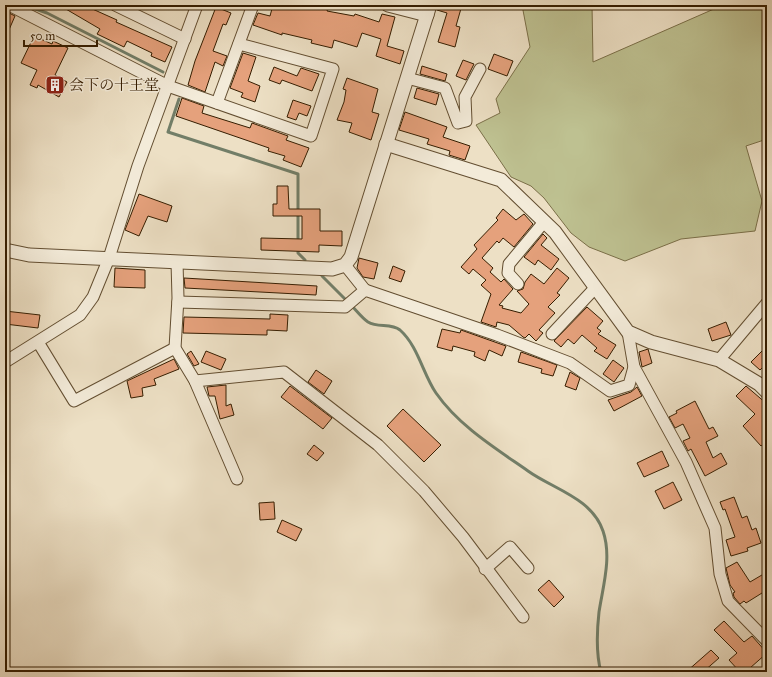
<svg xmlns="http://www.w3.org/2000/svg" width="772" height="677" font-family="'IM FELL Great Primer','Noto Serif JP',serif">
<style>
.green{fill:#bec191;stroke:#7a6f48}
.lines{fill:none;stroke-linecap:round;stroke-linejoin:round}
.stream{stroke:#727e68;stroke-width:3}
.building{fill:#e5a17c;stroke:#351d00}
.minor-casing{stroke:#634e31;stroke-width:13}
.tertiary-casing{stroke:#634e31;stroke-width:15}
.minor{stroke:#f3ebd9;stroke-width:11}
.tertiary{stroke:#f3ebd9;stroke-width:13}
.labels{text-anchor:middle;stroke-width:3;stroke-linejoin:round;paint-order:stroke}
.poi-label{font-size:15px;fill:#351d00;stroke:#f3ebd9;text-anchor:start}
</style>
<rect width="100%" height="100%" fill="#ede0c5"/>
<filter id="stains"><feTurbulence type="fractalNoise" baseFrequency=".005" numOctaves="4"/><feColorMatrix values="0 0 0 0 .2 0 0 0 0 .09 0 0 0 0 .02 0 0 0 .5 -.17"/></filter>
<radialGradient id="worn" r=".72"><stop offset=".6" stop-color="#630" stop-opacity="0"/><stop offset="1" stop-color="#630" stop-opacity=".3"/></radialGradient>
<polygon class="green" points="522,5 592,5 593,62 723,5 767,5 767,139 746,146 762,201 755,231 681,239 625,261 589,247 571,233 544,198 531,186 511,177 476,125 500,113 496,99 530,47"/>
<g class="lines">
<g class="stream">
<polyline points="24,5 47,13 163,72"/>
<polyline points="179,99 168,132 298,174 298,243"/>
<polyline points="298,249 298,253 305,260"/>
<polyline points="322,276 347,301"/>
<path d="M351 305C356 310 362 318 368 322 378 328 391 323 400 330 418 346 423 374 436 393 459 426 495 448 528 471 553 489 592 498 603 531 612 557 603 586 599 612 597 630 596 654 601 672"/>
</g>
</g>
<g class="building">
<polygon points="59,5 89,5 88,7 117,20 116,22 172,47 165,62 151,56 152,53 127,41 124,47 97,34 100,29"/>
<polygon points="273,5 312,5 328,8 327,11 354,16 355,14 379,22 382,14 395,17 387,46 404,51 400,64 376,56 381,39 362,33 357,47 334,40 332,48 311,43 312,40 282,33 282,35 253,25 258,13 270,16"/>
<polygon points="438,5 462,5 456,26 460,27 455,47 438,42 447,13 437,10"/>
<polygon points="216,7 231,13 226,25 223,24 213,51 227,56 223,66 215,62 205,92 188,85 195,61"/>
<polygon points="5,11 15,16 5,39"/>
<polygon points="34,36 52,44 53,41 68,48 55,75 67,82 59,97 38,85 37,88 30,85 37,70 21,63"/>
<polygon points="243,53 256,57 248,81 260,86 255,102 241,97 243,93 230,88"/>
<polygon points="494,54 513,61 507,76 488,69"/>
<polygon points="463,60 474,64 466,80 456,76"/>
<polygon points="422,66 447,74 445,81 420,74"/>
<polygon points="274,67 297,76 301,68 319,74 312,91 282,80 280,84 269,80"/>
<polygon points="347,78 378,89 372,112 379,114 371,140 349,132 352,123 337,120 344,102 346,90 343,89"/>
<polygon points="417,88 439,94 436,105 414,98"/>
<polygon points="182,98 204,106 202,113 250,128 252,123 288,136 286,140 309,148 301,167 283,160 285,156 268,151 269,148 176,116"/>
<polygon points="293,100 311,106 307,116 299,113 296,120 287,117"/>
<polygon points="405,112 447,127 443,137 470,146 465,160 449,155 450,151 427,144 429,139 399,130"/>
<polygon points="277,186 288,186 289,209 320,209 320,231 342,231 342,246 319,245 319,252 261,250 261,238 302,239 302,216 273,216 273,204 277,204"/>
<polygon points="139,194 172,206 167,222 148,216 139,236 125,230"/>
<polygon points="503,209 516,220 524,214 533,224 514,247 503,238 499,243 497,241 482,258 493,268 490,272 501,282 504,279 513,289 499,305 503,306 502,308 521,313 529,304 517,291 523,289 525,282 531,274 544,284 557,268 569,278 557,293 560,295 548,307 555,313 539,330 543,333 536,341 529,334 525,338 523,337 509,325 497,322 496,327 481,322 491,294 481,285 486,280 473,269 469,274 461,267 477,249 474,245 498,220 496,218"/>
<polygon points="543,234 547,238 541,245 559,259 551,270 538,260 535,265 524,257"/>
<polygon points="359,258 378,263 374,279 363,277 357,268"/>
<polygon points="393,266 405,271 401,282 389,278"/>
<polygon points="115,268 145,270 145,288 114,287"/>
<polygon points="184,278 317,286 316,295 185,288"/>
<polygon points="587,307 603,321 597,328 601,331 598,334 616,345 607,359 594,351 597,348 582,335 574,344 568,339 561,347 554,341"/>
<polygon points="5,311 40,315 38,328 5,324"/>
<polygon points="270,314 288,315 287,331 267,330 267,335 183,333 184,317 270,319"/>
<polygon points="726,322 731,335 712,341 708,329"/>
<polygon points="442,329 460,333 461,330 506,346 502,356 489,350 485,361 474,356 475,352 453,346 452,351 437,347"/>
<polygon points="648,349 652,363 642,367 639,352"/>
<polygon points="191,351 199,364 194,366 187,354"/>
<polygon points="206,351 226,359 221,370 201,362"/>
<polygon points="762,351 767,356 767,363 760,370 751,362"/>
<polygon points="521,352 557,365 553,376 541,373 542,369 518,362"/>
<polygon points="174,359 179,369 154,379 156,385 142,388 143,396 131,398 127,381"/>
<polygon points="613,360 624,368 614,382 603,374"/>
<polygon points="316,370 332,381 324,394 308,382"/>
<polygon points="570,372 580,378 576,390 565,386"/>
<polygon points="226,385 226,406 231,404 234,415 220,419 215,396 209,396 207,387"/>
<polygon points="290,386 332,418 323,429 281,397"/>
<polygon points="746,386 767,404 767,441 761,446 743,426 755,414 736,396"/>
<polygon points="637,387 642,396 614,411 608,400 631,392"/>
<polygon points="695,401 709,429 713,427 718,436 706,442 713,458 721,453 727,464 705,476 691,449 688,451 683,441 690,438 683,424 675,428 669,417 677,413 676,411"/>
<polygon points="403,409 441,445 424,462 387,426"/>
<polygon points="314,445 324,453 317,461 307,454"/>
<polygon points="662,451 669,466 644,477 637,463"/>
<polygon points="673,482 682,500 664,509 655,491"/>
<polygon points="734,497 742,518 747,516 752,530 756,528 761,543 747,548 748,551 731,556 726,540 735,537 725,509 723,510 720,502"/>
<polygon points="274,502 275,519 260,520 259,503"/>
<polygon points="282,520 302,529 296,541 277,532"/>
<polygon points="737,562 750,582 767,572 767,602 762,593 746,603 744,601 740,604 734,597 733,593 735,592 730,585 726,568"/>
<polygon points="549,580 564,597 554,607 538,590"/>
<polygon points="724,621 744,642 752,636 767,653 750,668 754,672 740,672 729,660 737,653 714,630"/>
<polygon points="711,650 719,658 703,672 686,672"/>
</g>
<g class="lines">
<g class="minor-casing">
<g id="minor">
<polyline points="9,5 168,86 311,136 333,69 239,44"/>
<polyline points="115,5 185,39"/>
<polyline points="407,78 445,88 458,123 466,121 465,97 480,69"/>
<polyline points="217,103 253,5"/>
<polyline points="177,262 178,298 175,348 195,381 237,479"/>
<polyline points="345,265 365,290"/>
<polyline points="518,284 508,273 509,264 544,222"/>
<polyline points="178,302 345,307 365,290 497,335 570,363 610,391 629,385 634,367"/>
<polyline points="628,332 634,367 686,462 715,528 720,574 728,601 767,641"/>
<polyline points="552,334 595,288"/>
<polyline points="38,342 74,401 175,348"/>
<polyline points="719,360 767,303"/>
<polyline points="5,362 80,315 93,297 109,258 138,166 197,5"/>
<polyline points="195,381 284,372 378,445 424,491 463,537 523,617"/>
<polyline points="485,569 510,547 528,568"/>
</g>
</g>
<g class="tertiary-casing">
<g id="tertiary">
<polyline points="388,5 427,15"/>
<polyline points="386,144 501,180 555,232 628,332 651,342 719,360 759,384 767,392"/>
<polyline points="5,250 29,255 332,269 345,265 351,257 430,5"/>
</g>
</g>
<use href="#minor" class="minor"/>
<use href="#tertiary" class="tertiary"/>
</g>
<defs>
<g id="building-square" transform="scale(1)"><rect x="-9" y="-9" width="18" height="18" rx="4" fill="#8f2418" stroke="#f3ebd9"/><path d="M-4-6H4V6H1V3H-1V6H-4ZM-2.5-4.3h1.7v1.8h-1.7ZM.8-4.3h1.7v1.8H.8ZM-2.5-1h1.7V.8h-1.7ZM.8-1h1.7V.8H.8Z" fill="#fff"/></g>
</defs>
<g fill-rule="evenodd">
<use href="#building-square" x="55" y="85"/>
</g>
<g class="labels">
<g class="poi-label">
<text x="69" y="90">会下の十王堂</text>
</g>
</g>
<rect width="772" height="677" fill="none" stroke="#ede0c5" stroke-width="20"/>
<rect x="6" y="6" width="760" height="665" fill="none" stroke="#351d00" stroke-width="2"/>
<rect x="10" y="10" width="752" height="657" fill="none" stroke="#351d00"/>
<path d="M24 40v6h73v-6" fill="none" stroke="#351d00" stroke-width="2"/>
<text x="30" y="40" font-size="12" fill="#351d00" stroke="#f3ebd9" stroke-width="3" paint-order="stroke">50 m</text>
<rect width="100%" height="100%" filter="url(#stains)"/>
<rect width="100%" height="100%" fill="url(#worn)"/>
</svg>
